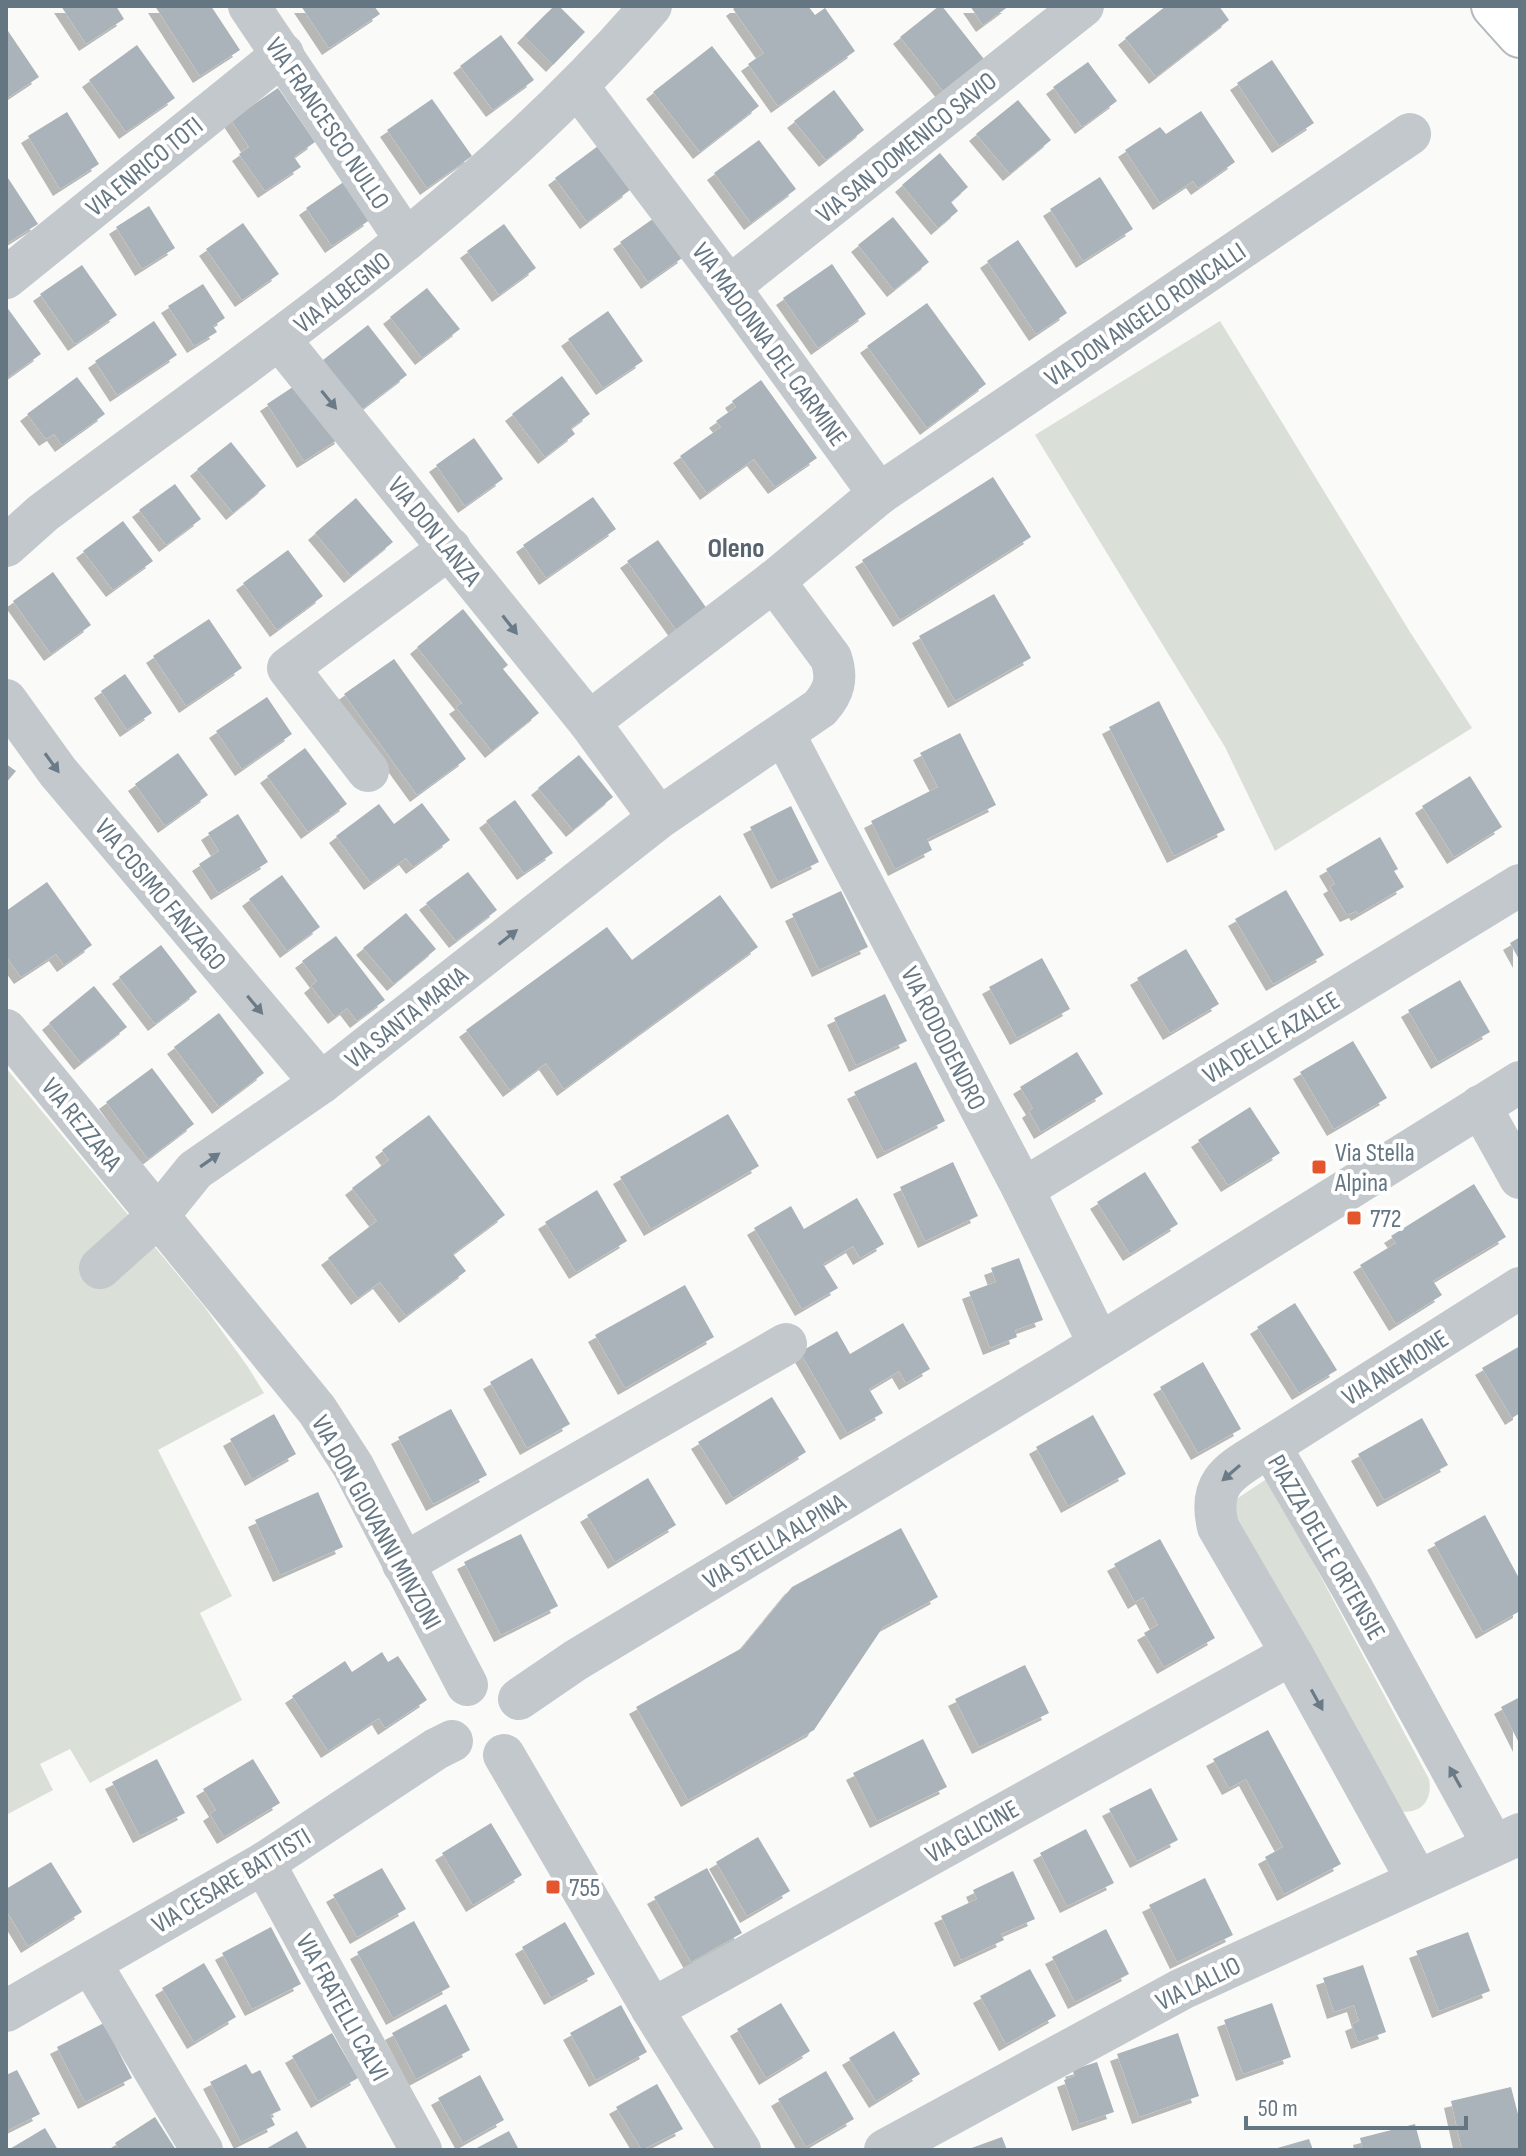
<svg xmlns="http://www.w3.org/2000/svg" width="1526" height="2156" font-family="'Sofia Sans Condensed',sans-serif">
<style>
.green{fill:#dadfd7}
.building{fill:#aab3b9;filter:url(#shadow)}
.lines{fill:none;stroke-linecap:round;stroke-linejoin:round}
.highway-casing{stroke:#b4b9bd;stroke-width:48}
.minor{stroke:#c3c8cc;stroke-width:42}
.highway{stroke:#fff;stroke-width:44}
.oneway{fill:#6a7a87}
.poi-dot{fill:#e4572e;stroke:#fff;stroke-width:3}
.labels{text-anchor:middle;stroke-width:8;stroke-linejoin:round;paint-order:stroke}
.street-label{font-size:26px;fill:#657683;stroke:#fff}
.poi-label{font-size:26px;fill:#657683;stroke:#fff;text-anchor:start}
.neighbourhood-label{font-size:28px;font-weight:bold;fill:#57646e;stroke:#fff}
</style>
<defs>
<filter id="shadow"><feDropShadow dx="-7" dy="7" stdDeviation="0" flood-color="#0004"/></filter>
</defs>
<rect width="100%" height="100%" fill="#fafaf8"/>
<g class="green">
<polygon points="1220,321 1410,632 1472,728 1275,851 1225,747 1035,435"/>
<polygon points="6,1068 203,1305 248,1367 264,1393 158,1450 232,1596 200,1613 242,1700 90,1783 70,1749 40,1764 53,1790 6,1815"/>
<path d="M1268 1478 1429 1779C1433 1800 1421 1815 1399 1811L1235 1524V1500Z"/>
</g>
<g class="building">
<polygon points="61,6 116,6 124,19 86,44"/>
<polygon points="155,6 211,6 240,50 200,76"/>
<polygon points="301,6 374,6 380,14 329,48"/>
<polygon points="554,6 559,6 585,32 553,65 524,36"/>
<polygon points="737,6 808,6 815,15 825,8 855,51 778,106 748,64 764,53 733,9"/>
<polygon points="939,6 942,6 991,68 951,101 900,37"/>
<polygon points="970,6 1009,6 983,25"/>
<polygon points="1166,6 1219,6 1229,20 1156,77 1125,38"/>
<polygon points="6,28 39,77 6,99"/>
<polygon points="501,35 534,80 493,110 460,66"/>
<polygon points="137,45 175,98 126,132 89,80"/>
<polygon points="712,46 759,106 700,152 653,92"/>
<polygon points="1272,60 1314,123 1279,146 1237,83"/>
<polygon points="1088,62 1117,101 1082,127 1053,87"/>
<polygon points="278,88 315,142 294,157 301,167 265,191 239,154 249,147 231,120"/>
<polygon points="834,90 864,130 826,160 794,121"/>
<polygon points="432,99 472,156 427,188 387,130"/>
<polygon points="1018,100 1051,140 1010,174 976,134"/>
<polygon points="1201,111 1235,162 1198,188 1193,181 1160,203 1125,150 1160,127 1166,134"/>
<polygon points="67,112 99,164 60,189 28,136"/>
<polygon points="759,140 796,189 751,223 714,173"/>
<polygon points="598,146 630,190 587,222 555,178"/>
<polygon points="940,153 968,187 951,202 958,211 938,228 902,185"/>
<polygon points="1100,177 1133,229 1083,261 1050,209"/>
<polygon points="8,178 38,224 6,244 6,180"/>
<polygon points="345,181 371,219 332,246 306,208"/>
<polygon points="149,206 175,248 142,269 116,227"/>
<polygon points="657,216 685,256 648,282 620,242"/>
<polygon points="893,217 929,262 894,290 858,245"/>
<polygon points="243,223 279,274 242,300 206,249"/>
<polygon points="504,224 536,268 499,295 467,251"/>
<polygon points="1018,240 1067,313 1036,334 987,261"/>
<polygon points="832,264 866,314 818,348 783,298"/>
<polygon points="82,265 117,315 75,344 40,294"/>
<polygon points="203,284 225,318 213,326 217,332 194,346 168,306"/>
<polygon points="427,288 460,329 422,358 390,317"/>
<polygon points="927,303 986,384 927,428 867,346"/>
<polygon points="6,306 41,354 6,379"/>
<polygon points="608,311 643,361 603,388 568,339"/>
<polygon points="154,321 177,355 117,395 95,361"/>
<polygon points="368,325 407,375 361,410 323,360"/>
<polygon points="562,376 590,414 571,428 575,434 545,457 512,414"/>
<polygon points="77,377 105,414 62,445 54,434 46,439 27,414"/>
<polygon points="305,379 342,437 304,461 267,404"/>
<polygon points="761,380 817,458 775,487 754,459 707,493 680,456 721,427 716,421 736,407 732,401"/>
<polygon points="474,438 503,479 465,506 436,465"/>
<polygon points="231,442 266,486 233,513 197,469"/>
<polygon points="993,477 1031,537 900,620 862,560"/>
<polygon points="175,484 201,519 166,545 139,510"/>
<polygon points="593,497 616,529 546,578 523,545"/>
<polygon points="356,498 393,542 351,576 315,533"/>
<polygon points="123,521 153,561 113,590 83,551"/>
<polygon points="658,540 710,613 679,634 627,561"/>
<polygon points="288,550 323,596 277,630 243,583"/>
<polygon points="53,572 91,625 51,654 13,601"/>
<polygon points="994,594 1031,658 955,701 919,636"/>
<polygon points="463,609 508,665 503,669 539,713 492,751 456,707 462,703 417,647"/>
<polygon points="209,619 242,668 186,706 153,656"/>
<polygon points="394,659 466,759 417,795 344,694"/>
<polygon points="125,674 152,713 127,730 101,691"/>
<polygon points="267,697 292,734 242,769 216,731"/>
<polygon points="1159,701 1225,830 1174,856 1109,727"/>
<polygon points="960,733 996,805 927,839 932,850 895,869 871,821 938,787 920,753"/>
<polygon points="305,748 347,804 308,832 267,776"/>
<polygon points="178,753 208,795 165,826 135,784"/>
<polygon points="579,755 613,797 573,830 538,788"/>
<polygon points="6,764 16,771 6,783"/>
<polygon points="1470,776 1502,827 1454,857 1422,806"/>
<polygon points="515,800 553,853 524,873 486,821"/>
<polygon points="422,803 450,840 413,867 406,858 371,883 336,836 379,804 394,824"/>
<polygon points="791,806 819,862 778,882 750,827"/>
<polygon points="238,814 268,862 218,893 199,864 219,851 208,833"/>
<polygon points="1380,837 1398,869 1394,871 1404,887 1358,914 1356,911 1347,915 1330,887 1335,884 1326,869"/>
<polygon points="468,872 497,910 456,941 426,903"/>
<polygon points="282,875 320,927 287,951 249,899"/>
<polygon points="47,882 92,945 64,965 56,954 21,977 6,956 6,911"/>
<polygon points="1286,890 1324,955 1273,984 1235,919"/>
<polygon points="841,891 868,947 819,970 792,914"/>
<polygon points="720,895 758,947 564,1089 546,1063 510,1090 466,1030 607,927 632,960"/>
<polygon points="406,913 436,949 394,984 363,948"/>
<polygon points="336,936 385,1000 357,1021 347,1008 335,1017 311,986 317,981 302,961"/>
<polygon points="1520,937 1520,961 1510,943"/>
<polygon points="161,945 197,992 155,1024 119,977"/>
<polygon points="1186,949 1219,1004 1170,1033 1137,978"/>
<polygon points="1042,958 1070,1009 1017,1038 989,987"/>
<polygon points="1460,980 1490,1032 1438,1062 1408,1010"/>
<polygon points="94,986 127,1027 81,1063 49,1023"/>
<polygon points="885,994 907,1041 856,1065 834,1018"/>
<polygon points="219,1013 264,1073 219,1107 174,1047"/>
<polygon points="1353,1041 1387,1098 1334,1129 1300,1072"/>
<polygon points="1077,1052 1103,1094 1041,1132 1029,1111 1033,1108 1020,1087"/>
<polygon points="916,1062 945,1121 884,1152 854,1092"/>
<polygon points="152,1068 194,1124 148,1159 106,1102"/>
<polygon points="1250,1107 1280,1153 1228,1185 1198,1140"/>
<polygon points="728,1114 759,1166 651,1229 620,1177"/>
<polygon points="429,1115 505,1215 453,1254 466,1271 406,1316 380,1282 358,1298 328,1258 377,1221 352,1188 389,1160 382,1150"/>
<polygon points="953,1162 978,1216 925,1241 900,1187"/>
<polygon points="1145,1172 1178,1224 1130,1254 1097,1202"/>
<polygon points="1474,1184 1506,1237 1433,1281 1442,1295 1396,1324 1360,1265 1396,1243 1391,1236"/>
<polygon points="597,1190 627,1241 576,1272 545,1222"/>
<polygon points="857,1198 884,1244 860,1258 853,1246 823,1264 838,1288 802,1309 754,1228 791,1206 804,1229"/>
<polygon points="1019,1258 1043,1320 1015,1330 1017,1337 990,1348 969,1292 996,1282 991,1268"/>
<polygon points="685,1285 714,1337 625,1388 595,1335"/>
<polygon points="1295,1303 1337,1370 1299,1393 1257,1327"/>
<polygon points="903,1323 930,1369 906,1383 899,1371 869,1389 883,1413 847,1433 800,1352 837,1331 850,1354"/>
<polygon points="1520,1346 1520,1413 1512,1418 1482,1368"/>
<polygon points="532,1358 570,1424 527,1448 490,1382"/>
<polygon points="1203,1362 1241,1429 1198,1453 1160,1387"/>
<polygon points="772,1397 806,1452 733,1498 698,1442"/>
<polygon points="451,1409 487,1475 433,1504 398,1437"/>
<polygon points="274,1414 296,1454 252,1479 230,1439"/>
<polygon points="1093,1415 1126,1474 1068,1506 1036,1447"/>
<polygon points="1422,1418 1448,1465 1384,1500 1358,1454"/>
<polygon points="648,1478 676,1525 615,1562 587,1515"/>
<polygon points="318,1492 343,1547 280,1575 255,1520"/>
<polygon points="1485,1515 1520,1580 1520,1611 1483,1632 1434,1543"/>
<polygon points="901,1528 938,1597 883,1627 814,1730 688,1800 636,1707 742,1648 792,1587"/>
<polygon points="521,1534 558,1606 501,1635 464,1562"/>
<polygon points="1160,1539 1215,1638 1164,1667 1144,1633 1158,1625 1143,1597 1135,1602 1114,1564"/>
<polygon points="382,1652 388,1662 398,1656 427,1700 385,1728 379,1718 328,1751 292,1696 345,1661 352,1672"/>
<polygon points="1025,1665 1049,1713 979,1747 955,1699"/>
<polygon points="1520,1697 1520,1745 1501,1707"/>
<polygon points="1268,1730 1341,1864 1284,1894 1265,1857 1283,1847 1246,1779 1229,1788 1213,1759"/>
<polygon points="923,1739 947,1787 877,1821 853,1773"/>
<polygon points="157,1759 185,1813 140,1836 112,1782"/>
<polygon points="253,1759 280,1803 224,1837 210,1814 216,1810 203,1789"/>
<polygon points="1151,1788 1178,1840 1137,1861 1109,1809"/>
<polygon points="491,1823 522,1875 473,1905 442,1853"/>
<polygon points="1086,1829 1114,1883 1067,1906 1040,1853"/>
<polygon points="758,1837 790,1891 747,1916 716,1862"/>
<polygon points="51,1862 82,1912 28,1946 6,1910 6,1889"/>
<polygon points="382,1868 406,1909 357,1937 333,1895"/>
<polygon points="707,1868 742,1933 691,1962 654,1897"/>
<polygon points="1013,1871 1035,1919 1001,1934 1004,1940 961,1960 941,1916 977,1899 973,1890"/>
<polygon points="1205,1878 1233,1935 1177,1962 1149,1905"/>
<polygon points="414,1921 450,1987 393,2018 357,1952"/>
<polygon points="565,1922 595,1974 551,1998 522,1947"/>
<polygon points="271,1927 301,1984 252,2009 222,1953"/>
<polygon points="1106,1929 1129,1974 1075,2002 1052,1957"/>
<polygon points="1468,1932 1490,1991 1439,2011 1416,1951"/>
<polygon points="204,1963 236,2017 194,2042 162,1988"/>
<polygon points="1363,1965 1386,2032 1358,2042 1352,2024 1359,2021 1354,2005 1334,2012 1323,1978"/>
<polygon points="1030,1969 1056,2016 1006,2044 980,1996"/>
<polygon points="781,2003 810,2051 766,2078 737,2029"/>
<polygon points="1272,2003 1291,2057 1243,2074 1224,2020"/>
<polygon points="446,2004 470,2050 416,2079 392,2033"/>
<polygon points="621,2005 647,2052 596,2080 570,2033"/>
<polygon points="104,2023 132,2078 85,2102 57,2047"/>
<polygon points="894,2031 920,2074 876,2101 849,2058"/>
<polygon points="332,2033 358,2078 318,2101 292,2056"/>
<polygon points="1178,2033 1199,2096 1139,2117 1117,2054"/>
<polygon points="1097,2062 1114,2112 1079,2124 1064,2080 1075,2076 1072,2070"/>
<polygon points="246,2064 252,2074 260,2070 281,2110 270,2115 275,2125 241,2142 210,2082"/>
<polygon points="17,2070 40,2114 6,2131 6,2075"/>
<polygon points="826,2071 854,2119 806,2147 778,2099"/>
<polygon points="480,2075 504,2120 463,2143 438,2098"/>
<polygon points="657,2084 683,2129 642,2150 616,2107"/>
<polygon points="1511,2087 1520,2122 1520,2150 1462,2150 1451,2101"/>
<polygon points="155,2117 176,2150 120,2150 115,2143"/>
<polygon points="1415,2124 1422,2150 1363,2150 1360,2138"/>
<polygon points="45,2128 58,2150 8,2150"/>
<polygon points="297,2131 308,2150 264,2150"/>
<polygon points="509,2131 519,2150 473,2150"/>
<polygon points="1002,2137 1007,2150 966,2150"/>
<polygon points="1309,2139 1313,2150 1274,2150 1274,2149"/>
</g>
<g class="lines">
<g class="highway-casing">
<polyline id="highway" points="1494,6 1520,35"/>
</g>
<g class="minor">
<polyline points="249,6 406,240"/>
<polyline points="578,87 729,287 879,494 774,581"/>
<polyline points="6,278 283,54"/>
<polyline points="729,287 1083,6"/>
<polyline points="280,340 589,722"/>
<polyline points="879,494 1410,134"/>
<path d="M6 546 43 513C254 355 477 208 651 6"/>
<polyline points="6,700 58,772 321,1083"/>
<polyline points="784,734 1023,1189 1099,1344"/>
<polyline points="368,771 288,668 450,548"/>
<polyline points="6,1030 317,1410 353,1466 467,1685"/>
<polyline points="1480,1106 1520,1178"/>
<polyline points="1023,1189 1520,885"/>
<path d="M100 1268 157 1217 195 1170 321 1083 659 818 820 708C834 692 838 679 831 658L774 581 589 722 659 818"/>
<polyline points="1270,1446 1520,1288"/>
<polyline points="403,1564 786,1344"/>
<polyline points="519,1699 576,1660 1061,1368 1520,1082"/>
<polyline points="504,1755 652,2009 740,2150"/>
<polyline points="264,1863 421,2150"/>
<path d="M1417 1880 1292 1654 1218 1527C1206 1478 1235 1469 1270 1446L1351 1586 1493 1845"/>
<polyline points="91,1964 202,2150"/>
<polyline points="652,2009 1292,1654"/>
<polyline points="6,2011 264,1863 436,1749 452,1741"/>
<polyline points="885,2150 1182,1989 1520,1834"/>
</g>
<use href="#highway" class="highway"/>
</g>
<defs><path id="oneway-solid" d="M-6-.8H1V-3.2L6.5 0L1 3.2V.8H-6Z" transform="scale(2)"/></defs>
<g class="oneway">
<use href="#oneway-solid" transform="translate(329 400) rotate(51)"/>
<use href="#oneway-solid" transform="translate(510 625) rotate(52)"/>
<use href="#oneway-solid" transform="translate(52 763) rotate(54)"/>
<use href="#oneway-solid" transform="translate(508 937) rotate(-38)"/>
<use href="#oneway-solid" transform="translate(255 1005) rotate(50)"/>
<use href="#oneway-solid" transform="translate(210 1160) rotate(-35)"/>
<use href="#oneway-solid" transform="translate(1231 1473) rotate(139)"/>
<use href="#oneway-solid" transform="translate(1317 1700) rotate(61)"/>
<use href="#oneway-solid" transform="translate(1455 1777) rotate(-119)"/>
</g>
<g class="poi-dot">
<rect x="1311" y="1159" width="16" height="16" rx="4"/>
<rect x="1346" y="1210" width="16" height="16" rx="4"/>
<rect x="545" y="1879" width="16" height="16" rx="4"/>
</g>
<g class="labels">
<g class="street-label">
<text transform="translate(328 123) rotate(56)" y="9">VIA FRANCESCO NULLO</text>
<text transform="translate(906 147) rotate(-39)" y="9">VIA SAN DOMENICO SAVIO</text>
<text transform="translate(144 166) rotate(-39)" y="9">VIA ENRICO TOTI</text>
<text transform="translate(342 292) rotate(-38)" y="9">VIA ALBEGNO</text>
<text transform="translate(1145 314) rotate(-34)" y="9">VIA DON ANGELO RONCALLI</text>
<text transform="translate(770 344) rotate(54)" y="9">VIA MADONNA DEL CARMINE</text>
<text transform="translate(435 531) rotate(51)" y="9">VIA DON LANZA</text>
<text transform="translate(161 894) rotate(50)" y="9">VIA COSIMO FANZAGO</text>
<text transform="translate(406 1017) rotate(-38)" y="9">VIA SANTA MARIA</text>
<text transform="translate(1271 1037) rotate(-31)" y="9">VIA DELLE AZALEE</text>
<text transform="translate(944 1038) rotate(63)" y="9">VIA RODODENDRO</text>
<text transform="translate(82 1124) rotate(51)" y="9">VIA REZZARA</text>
<text transform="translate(1395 1367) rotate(-32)" y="9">VIA ANEMONE</text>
<text transform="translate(377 1522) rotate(61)" y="9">VIA DON GIOVANNI MINZONI</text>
<text transform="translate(774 1541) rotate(-31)" y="9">VIA STELLA ALPINA</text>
<text transform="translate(1327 1547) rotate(60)" y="9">PIAZZA DELLE ORTENSIE</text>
<text transform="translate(972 1831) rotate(-29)" y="9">VIA GLICINE</text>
<text transform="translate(231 1880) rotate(-31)" y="9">VIA CESARE BATTISTI</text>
<text transform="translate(1198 1983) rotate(-26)" y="9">VIA LALLIO</text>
<text transform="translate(343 2007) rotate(61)" y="9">VIA FRATELLI CALVI</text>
</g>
<g class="poi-label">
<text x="1335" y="1161">Via Stella<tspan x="1335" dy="30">Alpina</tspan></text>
<text x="1370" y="1227">772</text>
<text x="569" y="1896">755</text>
</g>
<g class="neighbourhood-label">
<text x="736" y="557">Oleno</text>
</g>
</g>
<rect width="1526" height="2156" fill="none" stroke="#657683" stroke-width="16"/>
<path d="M1246 2116v12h220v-12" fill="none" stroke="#657683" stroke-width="4"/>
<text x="1258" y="2116" font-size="24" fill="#657683" stroke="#ffffff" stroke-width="6" paint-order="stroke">50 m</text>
</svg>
